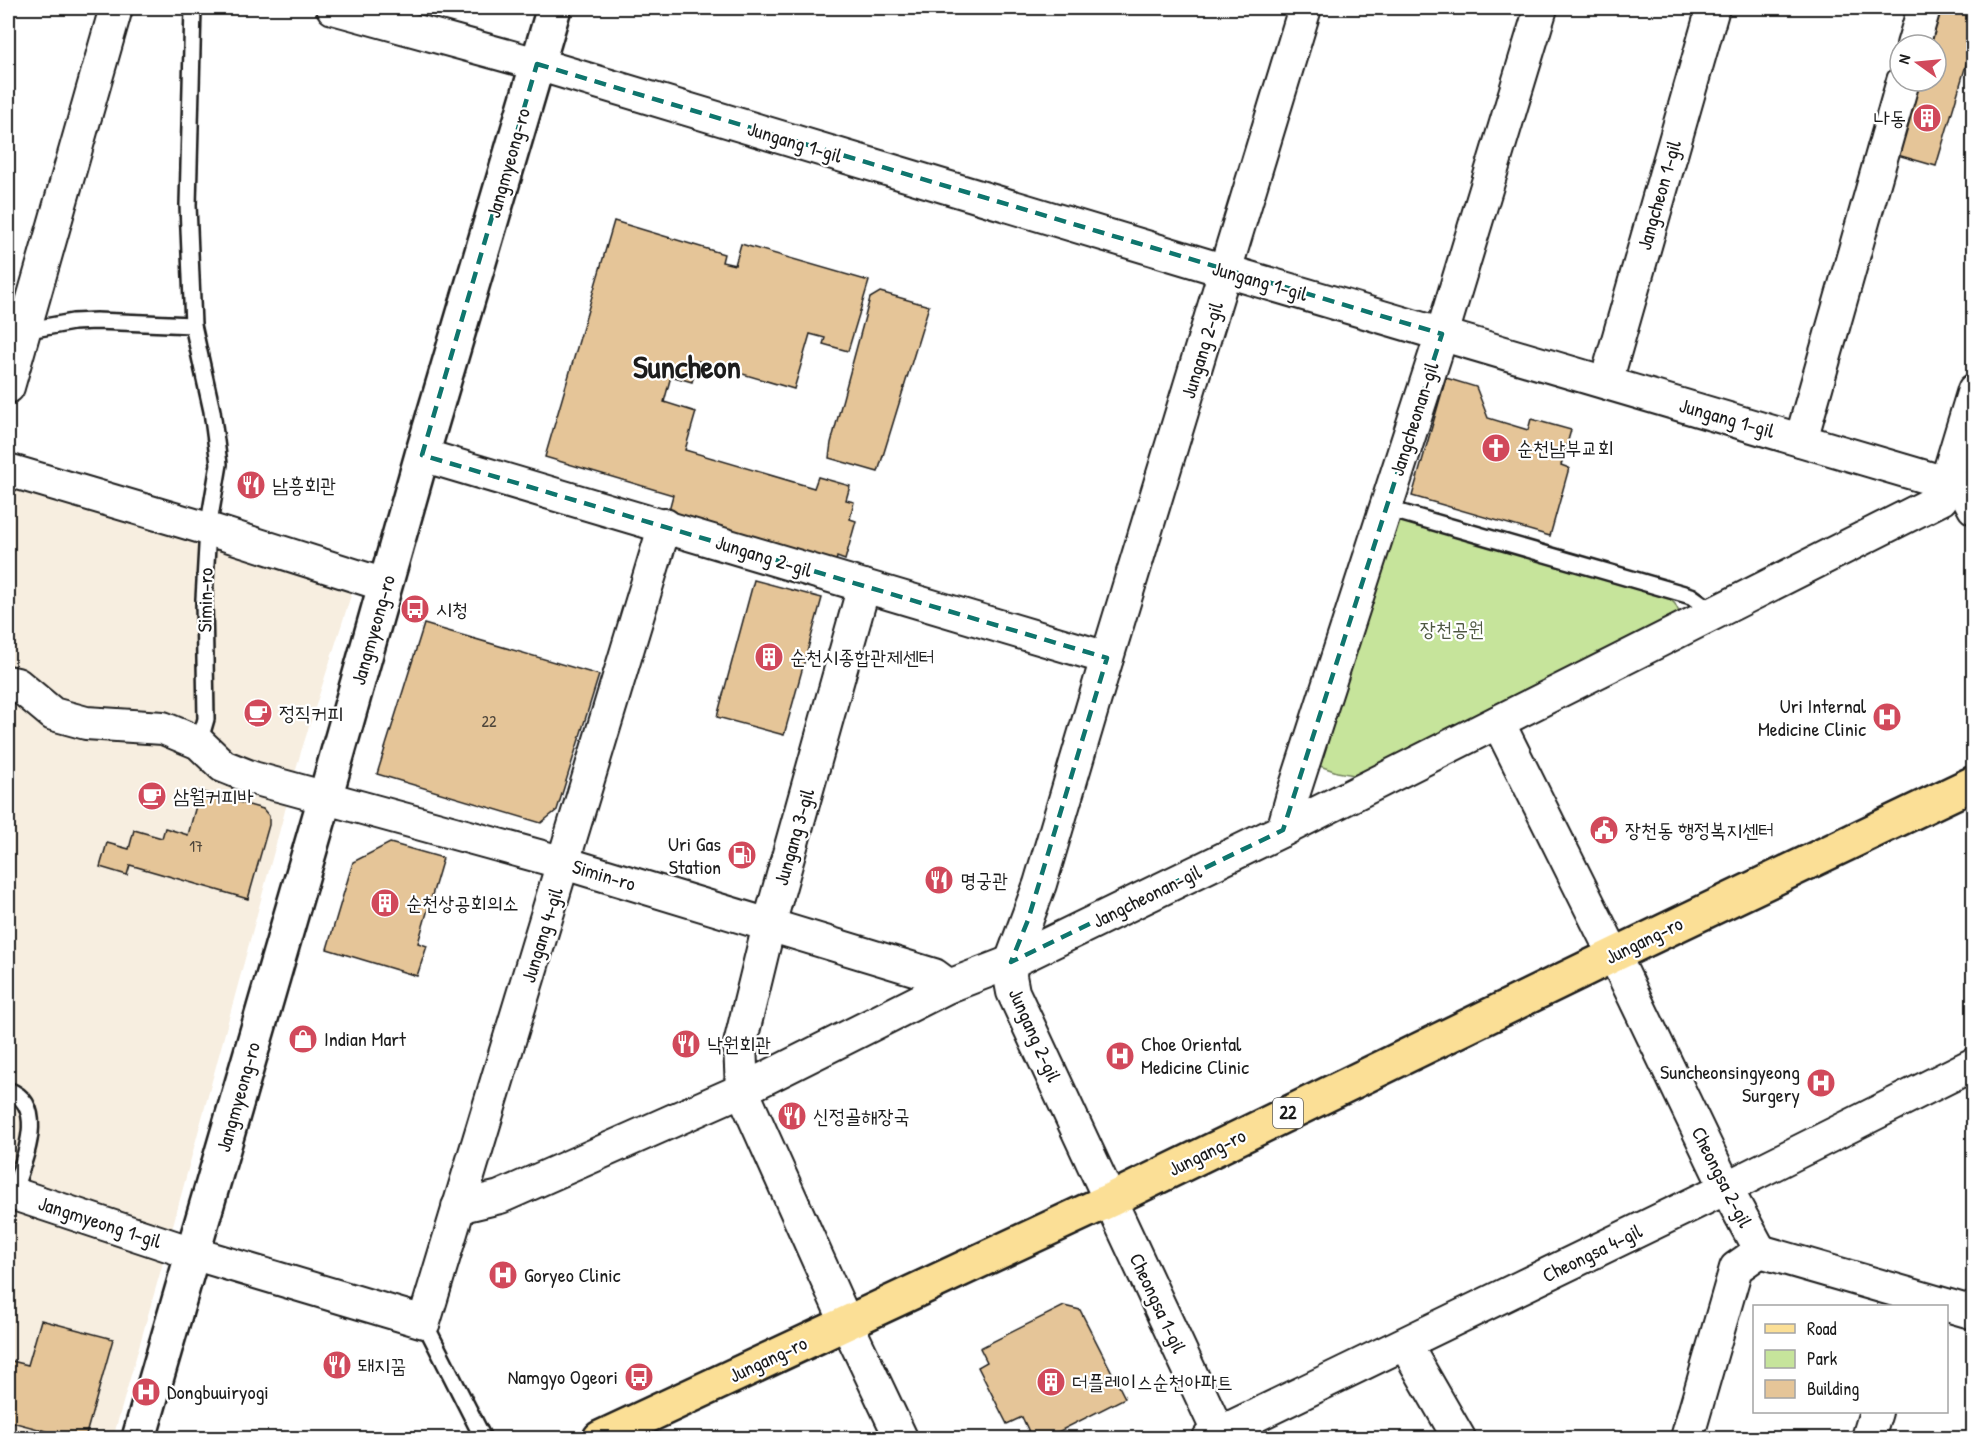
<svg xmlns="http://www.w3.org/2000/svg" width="1981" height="1446" font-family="'Patrick Hand','Poor Story',sans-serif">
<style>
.built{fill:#f7eee0}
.green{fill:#c6e49b;stroke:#71805c;stroke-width:1.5}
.building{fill:#e5c598;stroke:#1c1c1c;stroke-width:1.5}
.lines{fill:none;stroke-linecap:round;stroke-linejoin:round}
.lane-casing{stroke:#1c1c1c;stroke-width:20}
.street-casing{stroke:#1c1c1c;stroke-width:36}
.secondary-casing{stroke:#1c1c1c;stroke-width:38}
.primary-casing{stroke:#1c1c1c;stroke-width:38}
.lane{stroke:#fff;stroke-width:15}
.street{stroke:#fff;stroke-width:32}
.secondary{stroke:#fff;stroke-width:33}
.primary{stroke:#fbdf96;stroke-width:33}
.marked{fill:none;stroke:#0f766e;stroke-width:4.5;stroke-dasharray:12 8;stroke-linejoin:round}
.labels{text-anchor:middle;stroke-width:4.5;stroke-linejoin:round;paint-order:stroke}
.number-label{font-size:16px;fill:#4e463b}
.shield{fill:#fff;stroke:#606060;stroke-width:1.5}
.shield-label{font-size:18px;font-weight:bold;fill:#1c1c1c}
.poi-label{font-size:20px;fill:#1c1c1c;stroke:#fff;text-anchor:start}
.street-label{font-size:20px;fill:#1c1c1c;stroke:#fff}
.park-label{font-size:20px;fill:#4f5842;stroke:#fff}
.town-label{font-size:32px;font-weight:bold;fill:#1c1c1c;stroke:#fff}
</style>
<rect width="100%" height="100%" fill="#fff"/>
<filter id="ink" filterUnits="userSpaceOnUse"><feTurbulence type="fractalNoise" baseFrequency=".0167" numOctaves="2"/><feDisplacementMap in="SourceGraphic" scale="12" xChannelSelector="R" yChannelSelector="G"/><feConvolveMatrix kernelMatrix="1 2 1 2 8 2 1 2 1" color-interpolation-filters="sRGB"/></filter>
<g filter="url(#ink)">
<polygon class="built" points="8,485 353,589 300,755 162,1266 113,1438 8,1438"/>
<polygon class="green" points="1390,517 1668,597 1675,604 1679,612 1366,777 1337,772 1317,765"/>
<g class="building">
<polygon points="1936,8 1974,8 1974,38 1936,166 1894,154 1915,81 1936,81 1936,45 1925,45"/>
<polygon points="614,221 724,254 722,262 735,265 741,244 869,281 848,351 823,344 825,338 810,334 794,389 698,361 692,382 671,376 664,402 696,412 685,450 814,488 818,477 850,486 846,500 854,502 850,519 856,521 845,560 837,557 835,566 665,525 673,495 545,457"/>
<polygon points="880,292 929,306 878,472 829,458 831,443 870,298"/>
<polygon points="1446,378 1476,387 1488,418 1528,430 1531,419 1571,430 1561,465 1569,468 1550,536 1412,496"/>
<polygon points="754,580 822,598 784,735 717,717"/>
<polygon points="424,624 599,675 557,810 541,823 377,774"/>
<polygon points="200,791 263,809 269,816 269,825 248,899 130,865 127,875 100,867 107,843 129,849 134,830 162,838 165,828 188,835"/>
<polygon points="390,843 443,858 418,943 427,946 417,976 327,949 353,862"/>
<polygon points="1064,1306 1080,1310 1125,1398 1046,1438 1032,1438 1022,1417 1007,1424 978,1367 987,1362 980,1348"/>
<polygon points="41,1320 113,1339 85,1438 72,1438 8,1421 8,1360 28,1365"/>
<polygon points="8,1433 28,1438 8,1438"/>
</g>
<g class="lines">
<g class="lane-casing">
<g id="lane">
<polyline points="193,8 188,205 193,325 212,411 219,464 208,529 204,599 206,719 199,743"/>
<polyline points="23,331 73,322 96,321 193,325"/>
<polyline points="1385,508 1691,596 1715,613"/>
<path d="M8 1090C50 1106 22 1163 13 1193"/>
<polyline points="424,1322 483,1438"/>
</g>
</g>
<g class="street-casing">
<g id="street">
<polyline points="333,8 537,64 1226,271 1946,483 1964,489 1974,508"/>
<polyline points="1913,45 1924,8"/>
<polyline points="1606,382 1713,8"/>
<polyline points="8,387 116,8"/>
<polyline points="1801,440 1903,81"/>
<polyline points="422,455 1107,658"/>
<polyline points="8,470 208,529 385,585"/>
<polyline points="864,586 769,925 740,1044 742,1090 846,1322 901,1438"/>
<polyline points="8,682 17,684 53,714 86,723 163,728 199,743 223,766 253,778 564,863 934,975 949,986 1011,962 1283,830 1941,499 1974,390"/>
<polyline points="1498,722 1614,955 1726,1188 1760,1251"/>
<polyline points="1283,830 1292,798 1442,334 1541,8"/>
<polyline points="8,1192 192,1253 424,1322 665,525"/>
<polyline points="458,1207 500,1197 742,1090 949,986"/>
<polyline points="1760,1251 1974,1313"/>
<polyline points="1405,1344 1459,1438"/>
<polyline points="1209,1438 1726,1188 1974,1064"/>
<polyline points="1221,1438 1013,992 1010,976 1011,962 1040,884 1107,658 1305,8"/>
<polyline points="1687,1438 1736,1268 1760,1251"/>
<polyline points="1868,1438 1876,1412"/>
</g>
</g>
<g class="secondary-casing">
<polyline id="secondary" points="139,1438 325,798 422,455 554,8"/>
</g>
<g class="primary-casing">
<polyline id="primary" points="600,1438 1110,1200 1614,955 1974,783"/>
</g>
<use href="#lane" class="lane"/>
<use href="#street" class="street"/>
<use href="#secondary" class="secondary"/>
<use href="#primary" class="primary"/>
</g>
</g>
<path class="marked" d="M537 64 1442 334 1283 830 1011 962 1028 920 1107 658 422 455Z"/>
<defs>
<g id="building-disc" transform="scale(1.5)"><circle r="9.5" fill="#d1495b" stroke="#fff"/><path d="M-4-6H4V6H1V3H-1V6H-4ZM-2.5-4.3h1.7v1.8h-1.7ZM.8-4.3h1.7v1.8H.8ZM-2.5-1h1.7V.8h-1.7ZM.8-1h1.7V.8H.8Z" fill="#fff"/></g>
<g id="church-disc" transform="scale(1.5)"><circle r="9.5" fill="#d1495b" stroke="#fff"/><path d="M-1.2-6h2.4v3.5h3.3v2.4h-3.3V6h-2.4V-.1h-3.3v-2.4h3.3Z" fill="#fff"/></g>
<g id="restaurant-disc" transform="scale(1.5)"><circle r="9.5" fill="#d1495b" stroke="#fff"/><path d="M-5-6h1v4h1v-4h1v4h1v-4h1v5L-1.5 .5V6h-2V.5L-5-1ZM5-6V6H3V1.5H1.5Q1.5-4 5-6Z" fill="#fff"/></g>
<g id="bus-disc" transform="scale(1.5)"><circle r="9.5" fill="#d1495b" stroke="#fff"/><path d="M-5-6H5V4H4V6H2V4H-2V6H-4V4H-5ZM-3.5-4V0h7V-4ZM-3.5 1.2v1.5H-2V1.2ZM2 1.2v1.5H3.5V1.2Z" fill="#fff"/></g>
<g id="cafe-disc" transform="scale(1.5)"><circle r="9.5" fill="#d1495b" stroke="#fff"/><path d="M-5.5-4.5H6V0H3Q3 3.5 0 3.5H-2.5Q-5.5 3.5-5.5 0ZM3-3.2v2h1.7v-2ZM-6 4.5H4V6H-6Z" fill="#fff"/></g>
<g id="hospital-disc" transform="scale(1.5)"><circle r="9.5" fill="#d1495b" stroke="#fff"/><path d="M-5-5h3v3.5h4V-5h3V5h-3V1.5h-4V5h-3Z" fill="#fff"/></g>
<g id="civic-disc" transform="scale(1.5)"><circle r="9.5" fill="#d1495b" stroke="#fff"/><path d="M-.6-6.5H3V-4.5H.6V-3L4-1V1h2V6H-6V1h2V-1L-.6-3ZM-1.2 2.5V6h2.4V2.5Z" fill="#fff"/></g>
<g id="fuel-disc" transform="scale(1.5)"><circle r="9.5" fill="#d1495b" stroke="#fff"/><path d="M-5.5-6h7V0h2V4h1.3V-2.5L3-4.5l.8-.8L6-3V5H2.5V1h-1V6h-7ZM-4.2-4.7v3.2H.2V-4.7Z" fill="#fff"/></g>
<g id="shop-disc" transform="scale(1.5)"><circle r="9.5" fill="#d1495b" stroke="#fff"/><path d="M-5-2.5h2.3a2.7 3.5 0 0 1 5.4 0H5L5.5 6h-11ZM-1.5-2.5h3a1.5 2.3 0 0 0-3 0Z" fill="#fff"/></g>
</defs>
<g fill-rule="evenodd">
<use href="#building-disc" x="1927" y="118"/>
<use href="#church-disc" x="1496" y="448"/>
<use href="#restaurant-disc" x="251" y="485"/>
<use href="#bus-disc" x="415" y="609"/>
<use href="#building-disc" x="769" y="657"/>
<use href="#cafe-disc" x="258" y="713"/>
<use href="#hospital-disc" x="1887" y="717"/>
<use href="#cafe-disc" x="152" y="796"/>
<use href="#civic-disc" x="1604" y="830"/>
<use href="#fuel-disc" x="742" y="855"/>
<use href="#restaurant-disc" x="939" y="880"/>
<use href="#building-disc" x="385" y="903"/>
<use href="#shop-disc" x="303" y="1039"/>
<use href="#restaurant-disc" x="686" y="1044"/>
<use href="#hospital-disc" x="1120" y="1056"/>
<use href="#hospital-disc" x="1821" y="1083"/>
<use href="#restaurant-disc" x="792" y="1116"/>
<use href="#hospital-disc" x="503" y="1275"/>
<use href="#restaurant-disc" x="337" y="1365"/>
<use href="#bus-disc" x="639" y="1377"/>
<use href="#building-disc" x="1051" y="1382"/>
<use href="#hospital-disc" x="146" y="1392"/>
</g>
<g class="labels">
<g class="number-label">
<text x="489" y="727">22</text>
<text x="196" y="852">17</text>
</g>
<rect class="shield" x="1273" y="1098" width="30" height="30" rx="4.5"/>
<g class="shield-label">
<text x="1288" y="1119">22</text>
</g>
<g class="poi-label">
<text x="1906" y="125" text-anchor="end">나동</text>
<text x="1517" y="455">순천남부교회</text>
<text x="272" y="492">남흥회관</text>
<text x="436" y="616">시청</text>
<text x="790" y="664">순천시종합관제센터</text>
<text x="1866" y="713" text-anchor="end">Uri Internal<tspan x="1866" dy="23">Medicine Clinic</tspan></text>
<text x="279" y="720">정직커피</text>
<text x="173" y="803">삼월커피바</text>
<text x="1625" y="837">장천동 행정복지센터</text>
<text x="721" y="851" text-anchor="end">Uri Gas<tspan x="721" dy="23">Station</tspan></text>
<text x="960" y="887">명궁관</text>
<text x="406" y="910">순천상공회의소</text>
<text x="324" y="1046">Indian Mart</text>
<text x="707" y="1051">낙원회관</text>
<text x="1141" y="1051">Choe Oriental<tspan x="1141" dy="23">Medicine Clinic</tspan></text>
<text x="1800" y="1079" text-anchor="end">Suncheonsingyeong<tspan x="1800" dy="23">Surgery</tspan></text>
<text x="813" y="1123">신정골해장국</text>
<text x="524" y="1282">Goryeo Clinic</text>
<text x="358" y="1372">돼지꿈</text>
<text x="618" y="1384" text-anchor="end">Namgyo Ogeori</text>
<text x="1072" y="1389">더플레이스순천아파트</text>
<text x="167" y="1399">Dongbuuiryogi</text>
</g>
<g class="street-label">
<text transform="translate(795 142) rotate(17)" y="7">Jungang 1-gil</text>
<text transform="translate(508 163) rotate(-74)" y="7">Jangmyeong-ro</text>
<text transform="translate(1659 195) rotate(-74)" y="7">Jangcheon 1-gil</text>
<text transform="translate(1260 281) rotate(16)" y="7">Jungang 1-gil</text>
<text transform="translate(1202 350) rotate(-73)" y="7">Jungang 2-gil</text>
<text transform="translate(1727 418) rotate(16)" y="7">Jungang 1-gil</text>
<text transform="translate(1414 419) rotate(-72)" y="7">Jangcheonan-gil</text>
<text transform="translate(764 556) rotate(17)" y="7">Jungang 2-gil</text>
<text transform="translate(205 600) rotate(-89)" y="7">Simin-ro</text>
<text transform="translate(373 630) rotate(-74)" y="7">Jangmyeong-ro</text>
<text transform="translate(794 837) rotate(-74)" y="7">Jungang 3-gil</text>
<text transform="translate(604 875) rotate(17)" y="7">Simin-ro</text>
<text transform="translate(1147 896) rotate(-26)" y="7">Jangcheonan-gil</text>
<text transform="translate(542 935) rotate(-73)" y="7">Jungang 4-gil</text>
<text transform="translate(1644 940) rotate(-26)" y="7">Jungang-ro</text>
<text transform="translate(1035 1035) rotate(66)" y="7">Jungang 2-gil</text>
<text transform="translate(238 1097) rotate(-74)" y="7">Jangmyeong-ro</text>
<text transform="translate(1207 1152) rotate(-26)" y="7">Jungang-ro</text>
<text transform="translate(1722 1177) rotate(63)" y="7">Cheongsa 2-gil</text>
<text transform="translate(100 1222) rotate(18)" y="7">Jangmyeong 1-gil</text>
<text transform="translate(1592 1253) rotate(-26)" y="7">Cheongsa 4-gil</text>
<text transform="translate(1158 1303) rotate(65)" y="7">Cheongsa 1-gil</text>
<text transform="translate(768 1359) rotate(-25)" y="7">Jungang-ro</text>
</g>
<g class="park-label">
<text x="1452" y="636">장천공원</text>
</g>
<g class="town-label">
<text x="687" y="378">Suncheon</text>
</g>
</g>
<rect width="1981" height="1446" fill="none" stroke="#fff" stroke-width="30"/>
<rect x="15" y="15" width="1951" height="1416" fill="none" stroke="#1c1c1c" stroke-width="2" filter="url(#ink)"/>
<rect x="1753" y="1305" width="195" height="108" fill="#ffffff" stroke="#a4a4a4" stroke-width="1.5"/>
<rect x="1765" y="1324" width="30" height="9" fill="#fbdf96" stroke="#a4a4a4" stroke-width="1.5"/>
<text x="1807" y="1335" font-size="18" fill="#1c1c1c">Road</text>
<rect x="1765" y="1350" width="30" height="18" fill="#c6e49b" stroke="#a4a4a4" stroke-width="1.5"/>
<text x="1807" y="1365" font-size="18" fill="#1c1c1c">Park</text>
<rect x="1765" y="1380" width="30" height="18" fill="#e5c598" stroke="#a4a4a4" stroke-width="1.5"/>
<text x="1807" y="1395" font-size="18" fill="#1c1c1c">Building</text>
<g transform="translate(1918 63) rotate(285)"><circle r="28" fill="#ffffff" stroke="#a4a4a4" stroke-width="1.5"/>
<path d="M0-4.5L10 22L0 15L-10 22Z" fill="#d1495b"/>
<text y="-9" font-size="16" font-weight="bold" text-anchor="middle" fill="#1c1c1c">N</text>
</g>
</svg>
